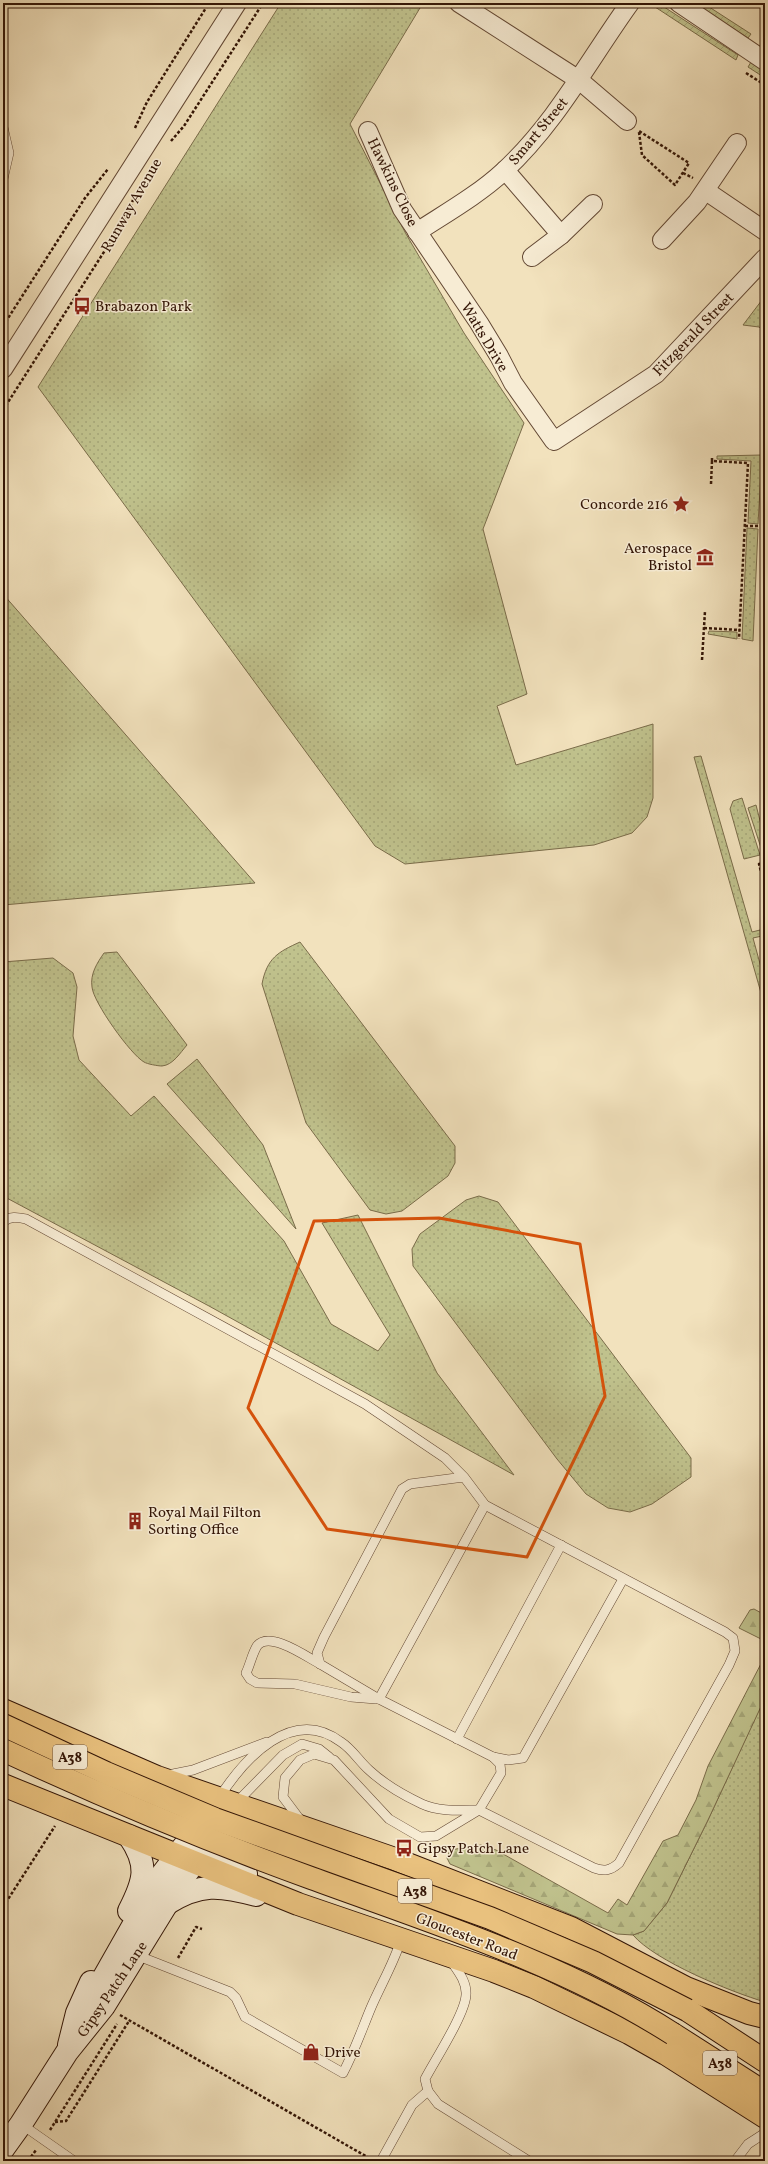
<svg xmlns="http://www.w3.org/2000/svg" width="768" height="2164" font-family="Vollkorn,serif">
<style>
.grass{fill:url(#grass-dots);stroke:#7a6c4a}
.forest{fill:url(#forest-firs);stroke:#7a6c4a}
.garden{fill:url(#garden-furrows);stroke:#7a6c4a}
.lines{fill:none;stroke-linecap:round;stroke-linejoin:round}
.service-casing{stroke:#634834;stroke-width:10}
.minor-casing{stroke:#634834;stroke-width:20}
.secondary-casing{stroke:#331506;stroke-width:24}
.primary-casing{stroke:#331506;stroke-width:24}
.path{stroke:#331506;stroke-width:2.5;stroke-dasharray:3 2;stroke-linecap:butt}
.service{stroke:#f7ecd4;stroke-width:9}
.minor{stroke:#f7ecd4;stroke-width:18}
.secondary{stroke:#f7ecd4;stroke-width:22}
.primary{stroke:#e9c17e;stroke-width:22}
.primary-bridge-casing{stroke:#331506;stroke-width:24;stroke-linecap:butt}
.primary-bridge{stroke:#e9c17e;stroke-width:22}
.marked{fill:none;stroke:#d6520b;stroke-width:3;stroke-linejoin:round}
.labels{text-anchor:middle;stroke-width:3;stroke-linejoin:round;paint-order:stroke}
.shield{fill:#f7ecd4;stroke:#6e5644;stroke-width:1}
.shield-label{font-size:14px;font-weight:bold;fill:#331506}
.street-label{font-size:15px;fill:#331506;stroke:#f7ecd4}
.poi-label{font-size:15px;fill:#331506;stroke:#f7ecd4;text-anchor:start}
</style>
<defs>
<pattern id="grass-dots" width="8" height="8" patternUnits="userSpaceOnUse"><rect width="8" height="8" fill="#c0c28d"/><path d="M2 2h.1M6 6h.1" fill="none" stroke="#a5a678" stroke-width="1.8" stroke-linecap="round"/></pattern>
<pattern id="forest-firs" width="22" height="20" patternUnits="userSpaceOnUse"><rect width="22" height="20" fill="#c0c28d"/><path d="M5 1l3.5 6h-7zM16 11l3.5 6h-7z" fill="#a5a678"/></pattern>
<pattern id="garden-furrows" width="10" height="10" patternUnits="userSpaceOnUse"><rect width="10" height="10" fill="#c0c28d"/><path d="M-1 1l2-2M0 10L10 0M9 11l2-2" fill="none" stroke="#a5a678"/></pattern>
</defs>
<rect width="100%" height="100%" fill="#f2e2bd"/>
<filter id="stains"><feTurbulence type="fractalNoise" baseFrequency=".005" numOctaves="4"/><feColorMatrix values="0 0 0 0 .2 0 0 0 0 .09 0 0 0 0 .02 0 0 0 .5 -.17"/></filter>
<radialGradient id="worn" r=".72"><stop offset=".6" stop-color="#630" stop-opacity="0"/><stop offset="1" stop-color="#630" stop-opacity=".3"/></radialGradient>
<g class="grass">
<polygon points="281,3 423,3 350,124 406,234 464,333 524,423 483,529 527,694 497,706 516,765 653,724 653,798 647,817 632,833 594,845 405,864 375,846 38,387"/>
<polygon points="765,296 765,331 759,327 743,325"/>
<polygon points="762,455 758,524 748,523 751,461 717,459 717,456"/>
<polygon points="747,528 758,529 753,641 742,639"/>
<polygon points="3,594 255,883 3,905"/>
<polygon points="709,631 737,632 737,639 708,634"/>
<polygon points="701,756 752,932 760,930 762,936 753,938 765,982 765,1007 694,757"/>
<polygon points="742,798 760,855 744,859 730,809 733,801"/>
<polygon points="756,805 765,840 765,853 763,854 748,808"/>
<path d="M300 942 455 1146V1163L448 1176 402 1211 386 1214 370 1210 306 1123 262 984C267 958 278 952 300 942Z"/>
<path d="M117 952 187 1045C180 1053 173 1065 162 1066 158 1066 147 1064 144 1062 131 1055 93 1002 92 987 90 974 97 963 104 953Z"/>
<polygon points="53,958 73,973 77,987 73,1036 79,1060 131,1116 154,1096 284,1241 331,1324 378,1351 390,1335 322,1223 358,1215 437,1373 514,1475 209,1306 3,1196 3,962"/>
<polygon points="197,1059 263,1145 296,1229 167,1084"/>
<polygon points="479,1196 498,1202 691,1458 691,1477 652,1504 630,1512 608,1508 586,1494 557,1459 413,1266 412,1249 420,1234 466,1200"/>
<path d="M765 1697V2002C731 1992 655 1961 633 1935L644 1931 667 1903 708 1820Z"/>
</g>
<g class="forest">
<polygon points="754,1609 765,1615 765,1641 739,1628 750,1610"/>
<polygon points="765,1656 765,1698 708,1820 667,1903 644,1931 633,1935 617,1934 450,1864 447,1858 450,1850 481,1845 496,1850 608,1913 618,1899 627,1905 663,1841 678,1835 696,1800 708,1766"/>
</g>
<g class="garden">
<polygon points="649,3 658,3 738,55 736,60"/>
<polygon points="694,3 703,3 751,34 748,38"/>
<polygon points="751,62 765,71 765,78 748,67"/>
</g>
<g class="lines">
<g class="service-casing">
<g id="service">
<polyline points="3,127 9,153 3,179"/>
<path d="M3 1222C10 1216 17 1217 26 1219L365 1404 445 1458 464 1477 485 1505 725 1632 733 1638 735 1651 729 1665 619 1863C611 1870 605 1872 594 1868L479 1810 501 1773 500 1764 493 1757 379 1699 320 1664 317 1653 324 1637 402 1489 410 1484 464 1477"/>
<path d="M320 1664C307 1657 269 1630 257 1646 252 1654 250 1665 246 1673L250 1679 257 1683 295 1684 351 1697 376 1699"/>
<polyline points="379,1699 485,1505"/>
<polyline points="457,1739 561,1545"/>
<polyline points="493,1757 508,1760 523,1758 623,1579"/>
<polyline points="168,1775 193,1770 267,1742"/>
<path d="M219 1798C244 1759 292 1705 341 1742 352 1749 359 1761 369 1770 383 1783 405 1796 422 1804 439 1812 461 1810 479 1810L436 1836 420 1837 389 1819 334 1760 314 1754 300 1760 285 1778 283 1797 301 1821"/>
<polyline points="235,1804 283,1755 302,1744 319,1749 329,1757"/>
<path d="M136 1955 230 1992 236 1998 245 2017 343 2073C354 2052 361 2032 370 2010 380 1986 393 1965 401 1940"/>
<path d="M451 1961C458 1971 467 1982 466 1995 465 2014 435 2060 425 2079L428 2091 438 2104 529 2161"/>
<polyline points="21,2124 74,2161"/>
<polyline points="381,2161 412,2105 428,2091"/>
<polyline points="735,2161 748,2144 765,2133"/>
</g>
</g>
<g class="minor-casing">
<g id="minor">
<polyline points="459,3 579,80 627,121"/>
<polyline points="679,3 765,61"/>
<polyline points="368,131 402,209 479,323 499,356 513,383 554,441 656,374 765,258"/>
<polyline points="505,170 561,235"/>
<polyline points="706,191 765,231"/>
<path d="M417 232C446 213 478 195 504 171 556 123 589 60 630 3"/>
<polyline points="662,240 697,202 737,143"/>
<polyline points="532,257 561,235 593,204"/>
<polyline points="3,369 237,3"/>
</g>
</g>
<g class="secondary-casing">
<g id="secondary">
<path d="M209 1829C212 1852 227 1862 246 1874"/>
<path d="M129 1836C149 1865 145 1880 129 1911"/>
<path d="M168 1903C200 1883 220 1885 256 1895"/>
<polyline points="91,2000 163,1873 205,1819"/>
<polyline points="69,2045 77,2013 91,1982"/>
<polyline points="3,2149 21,2124 67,2052 104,2006 181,1881 221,1825"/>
</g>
</g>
<g class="primary-casing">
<g id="primary">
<polyline points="3,1710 157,1777 392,1858 571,1928 686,1988 749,2013 765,2017"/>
<polyline points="3,1785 298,1904 494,1971 534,1987 629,2033 666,2054 765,2117"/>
<polyline points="687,2010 765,2061"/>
<polyline points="673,2034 765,2093"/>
</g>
</g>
<g class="path">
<polyline points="746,73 765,85"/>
<polyline points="135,128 147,102 209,3"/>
<polyline points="639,132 642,155 675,185 689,163 639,131"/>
<polyline points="171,141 184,126 263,3"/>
<polyline points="683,173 693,178"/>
<polyline points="3,326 85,198 108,169"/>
<polyline points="3,410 125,219 133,200"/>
<polyline points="712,461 712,456"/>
<polyline points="711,484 712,461 748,463 739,639"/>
<polyline points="745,526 758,526"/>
<polyline points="704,628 740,630"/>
<polyline points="702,660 705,611"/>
<polyline points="762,854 764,862"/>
<polyline points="765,862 759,864 765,887"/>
<polyline points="3,1907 55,1826"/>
<polyline points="178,1958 196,1927 202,1929"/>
<polyline points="120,2015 369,2158"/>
<polyline points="55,2122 66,2121 129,2021"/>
<polyline points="50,2130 117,2024"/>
<polyline points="28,2161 36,2150"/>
</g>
<use href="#service" class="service"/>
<use href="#minor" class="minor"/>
<use href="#secondary" class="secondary"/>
<use href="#primary" class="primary"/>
<g class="primary-bridge-casing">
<g id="primary-bridge">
<polyline points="3,1725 106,1773 215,1819 490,1918 593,1962 687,2010"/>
<path d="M3 1750C104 1797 206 1840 311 1878 434 1923 562 1963 673 2034"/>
</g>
</g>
<use href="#primary-bridge" class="primary-bridge"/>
</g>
<path class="marked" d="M439 1218 580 1244 605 1396 527 1557 327 1529 248 1408 314 1221Z"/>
<defs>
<g id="bus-bare" transform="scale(1.38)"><path d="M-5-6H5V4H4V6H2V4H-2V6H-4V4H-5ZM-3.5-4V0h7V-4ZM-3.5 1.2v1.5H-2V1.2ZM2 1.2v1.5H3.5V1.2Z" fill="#8f2418" stroke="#f7ecd4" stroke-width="2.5" paint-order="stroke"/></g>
<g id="sight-bare" transform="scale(1.38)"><path d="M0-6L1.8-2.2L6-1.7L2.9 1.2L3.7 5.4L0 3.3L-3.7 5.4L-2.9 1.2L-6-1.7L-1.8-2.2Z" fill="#8f2418" stroke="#f7ecd4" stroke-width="2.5" paint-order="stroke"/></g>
<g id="museum-bare" transform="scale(1.38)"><path d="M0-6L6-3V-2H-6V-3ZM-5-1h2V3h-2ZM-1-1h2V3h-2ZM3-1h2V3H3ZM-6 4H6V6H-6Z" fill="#8f2418" stroke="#f7ecd4" stroke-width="2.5" paint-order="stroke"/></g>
<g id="building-bare" transform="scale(1.38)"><path d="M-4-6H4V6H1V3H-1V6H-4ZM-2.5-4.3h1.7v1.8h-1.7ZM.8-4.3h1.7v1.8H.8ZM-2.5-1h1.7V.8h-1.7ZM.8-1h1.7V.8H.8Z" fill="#8f2418" stroke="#f7ecd4" stroke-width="2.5" paint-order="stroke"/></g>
<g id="shop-bare" transform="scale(1.38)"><path d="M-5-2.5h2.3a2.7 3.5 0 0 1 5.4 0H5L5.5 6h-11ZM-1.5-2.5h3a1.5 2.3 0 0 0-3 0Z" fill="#8f2418" stroke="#f7ecd4" stroke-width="2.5" paint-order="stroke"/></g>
</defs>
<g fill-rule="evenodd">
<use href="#bus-bare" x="82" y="306"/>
<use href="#sight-bare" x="681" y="504"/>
<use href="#museum-bare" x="705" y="557"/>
<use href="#building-bare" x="135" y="1521"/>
<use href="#bus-bare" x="404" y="1848"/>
<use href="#shop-bare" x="311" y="2052"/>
</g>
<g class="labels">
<g class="shield">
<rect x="53" y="1745" width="34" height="24" rx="3"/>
<rect x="398" y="1879" width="34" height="24" rx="3"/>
<rect x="703" y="2051" width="34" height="24" rx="3"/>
</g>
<g class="shield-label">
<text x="70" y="1762">A38</text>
<text x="415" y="1896">A38</text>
<text x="720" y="2068">A38</text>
</g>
<g class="street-label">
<text transform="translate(538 131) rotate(-50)" y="5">Smart Street</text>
<text transform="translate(393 182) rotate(64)" y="5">Hawkins Close</text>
<text transform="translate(131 205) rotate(-60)" y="5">Runway Avenue</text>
<text transform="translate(693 334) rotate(-46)" y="5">Fitzgerald Street</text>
<text transform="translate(485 337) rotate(59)" y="5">Watts Drive</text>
<text transform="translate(467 1936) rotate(21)" y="5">Gloucester Road</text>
<text transform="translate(112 1989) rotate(-56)" y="5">Gipsy Patch Lane</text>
</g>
<g class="poi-label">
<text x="95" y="311">Brabazon Park</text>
<text x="668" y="509" text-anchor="end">Concorde 216</text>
<text x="692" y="553" text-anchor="end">Aerospace<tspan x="692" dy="17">Bristol</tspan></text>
<text x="148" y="1517">Royal Mail Filton<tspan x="148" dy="17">Sorting Office</tspan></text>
<text x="417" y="1853">Gipsy Patch Lane</text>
<text x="324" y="2057">Drive</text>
</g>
</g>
<rect width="768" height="2164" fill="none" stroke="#f2e2bd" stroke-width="16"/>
<rect x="4" y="4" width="760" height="2156" fill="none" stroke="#331506" stroke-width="2"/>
<rect x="8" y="8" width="752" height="2148" fill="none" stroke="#331506"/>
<rect width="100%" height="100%" filter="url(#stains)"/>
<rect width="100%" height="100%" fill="url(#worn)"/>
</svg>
